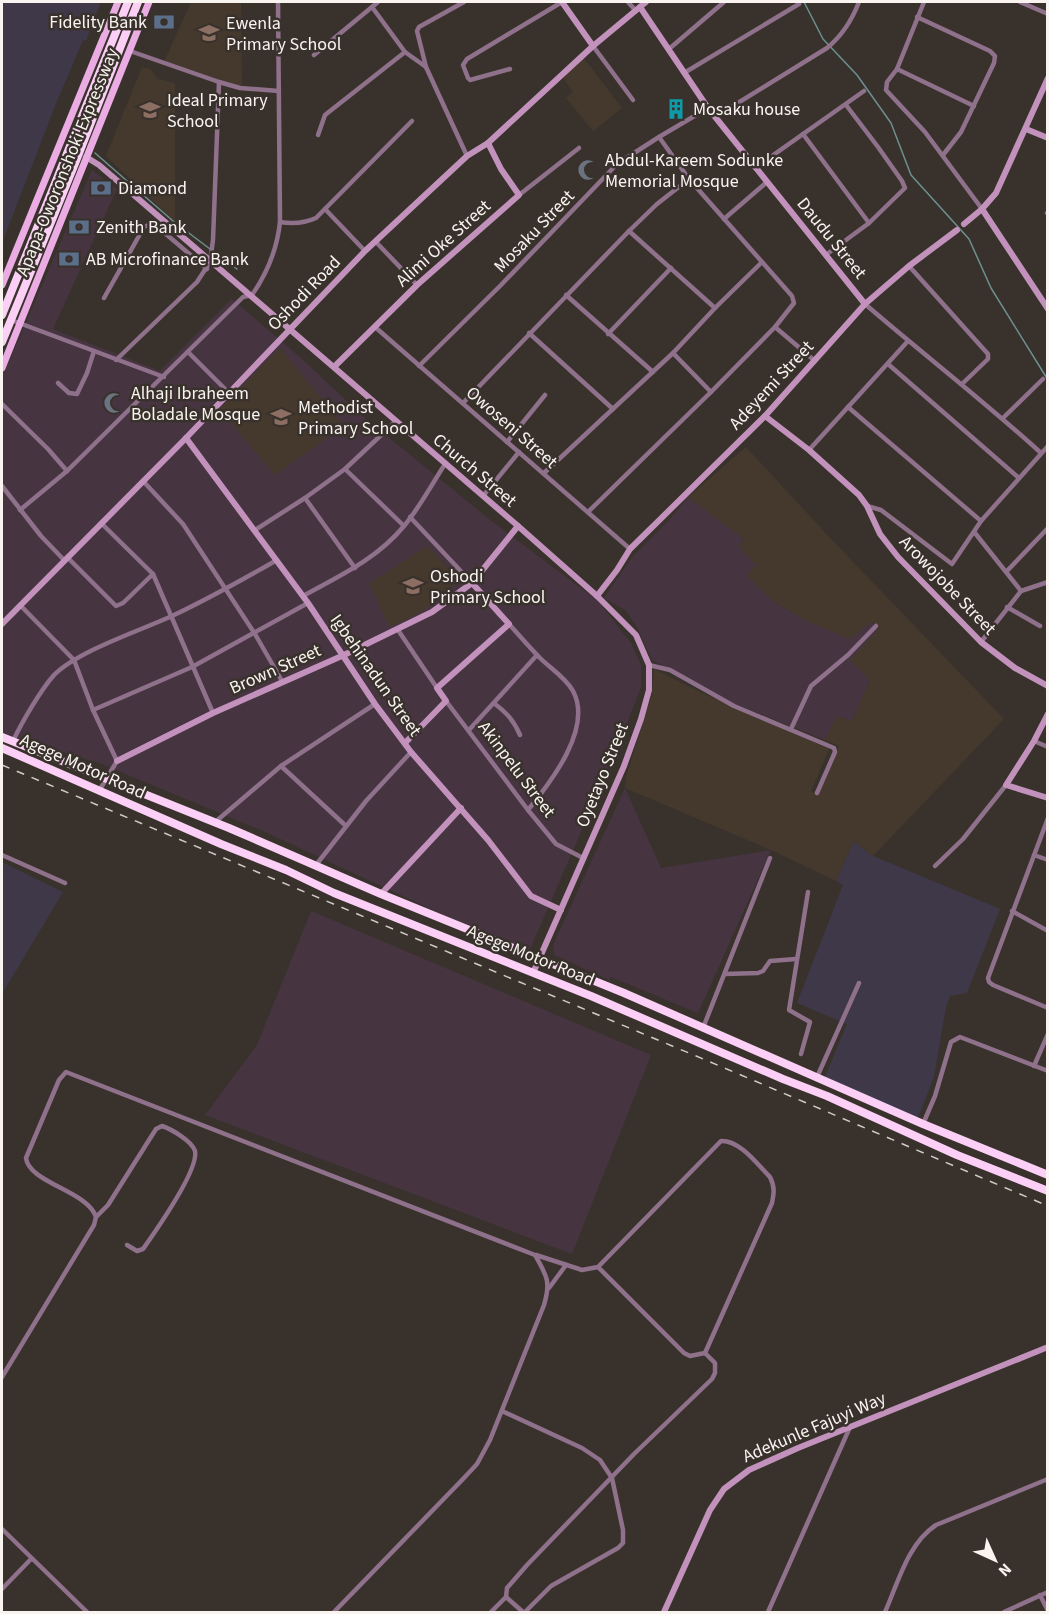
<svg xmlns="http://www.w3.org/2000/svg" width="1049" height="1614" font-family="'Source Sans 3',sans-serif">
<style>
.commercial{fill:#463540}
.industrial{fill:#3e3849}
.built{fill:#45392e}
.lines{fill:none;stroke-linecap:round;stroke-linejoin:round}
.stream{stroke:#6c9090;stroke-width:1.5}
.street{stroke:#8f718b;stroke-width:4.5}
.secondary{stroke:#c292bc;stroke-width:6}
.primary{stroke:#eaace2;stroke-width:7}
.highway{stroke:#fcd0f6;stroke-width:8}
.rail{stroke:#d0cbc6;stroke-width:1.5;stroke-dasharray:8 8;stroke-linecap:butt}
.labels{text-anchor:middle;stroke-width:5;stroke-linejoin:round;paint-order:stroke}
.poi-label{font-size:18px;fill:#f9f4f0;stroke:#39322c;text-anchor:start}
.street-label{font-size:18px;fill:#f9f4f0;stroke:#39322c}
</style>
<rect width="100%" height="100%" fill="#39322c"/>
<g class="commercial">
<polygon points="92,170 117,189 53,329 160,371 232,299 302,359 366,419 489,519 598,601 631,643 641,665 641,687 614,756 528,954 263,831 99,763 2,734 2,374 6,364 8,364"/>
<polygon points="688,497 744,539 738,546 757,565 747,576 772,600 806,621 871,622 879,629 870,680 852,721 837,716 825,740 708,693 668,668 652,660 637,627 625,610 604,598 633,556 670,519"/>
<polygon points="625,788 661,868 771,850 698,1013 611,977 609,980 554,955 553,945"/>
<polygon points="311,911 651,1055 572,1254 205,1115 257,1045"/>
</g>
<g class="industrial">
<polygon points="2,2 101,2 86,41 83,40 55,106 2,243"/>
<polygon points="854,841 873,856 1000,909 967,993 950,996 946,1007 934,1077 917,1120 825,1077 847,1024 797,1003 843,885 836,881"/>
<polygon points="2,862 63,892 2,994"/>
</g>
<g class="built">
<polygon points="191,2 241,2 242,89 163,64"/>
<polygon points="583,57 622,108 593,131 566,98 573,92 563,78"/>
<polygon points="142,67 150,69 158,79 175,83 175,228 167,214 106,156"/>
<polygon points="280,348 344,426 275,475 219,409"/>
<polygon points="746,447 833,541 1004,719 873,856 854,841 836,881 771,850 625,788 626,777 652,694 654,669 700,692 829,749 811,791 818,795 839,746 825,740 837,716 852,721 870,680 850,660 879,629 877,625 871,622 850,639 806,621 772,600 746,575 756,565 738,546 744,539 688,497"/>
<polygon points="428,546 459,580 458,583 420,613 392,626 388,625 369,583"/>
</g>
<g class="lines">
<g class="stream">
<polyline points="804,2 823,39 857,75 891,123 911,175 969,239 991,288 1048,380"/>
<polyline points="95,153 173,221 210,249"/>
<polyline points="213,252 237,269"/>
</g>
<g class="street">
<polyline points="464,2 419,27 417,31 426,67 467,156"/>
<polyline points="628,2 636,11"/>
<polyline points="924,2 897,69 887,82 886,90 925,132 982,209"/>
<polyline points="1020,2 1048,14"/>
<polyline points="372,7 405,52"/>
<polyline points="917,17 990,51 995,56 994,63 961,132 943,155"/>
<polyline points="593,46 633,100"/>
<polyline points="669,49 724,2"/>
<polyline points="130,51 219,82 240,88 279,91"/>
<polyline points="314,55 378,2"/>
<polyline points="510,69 470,80 468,78 463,65 467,59 562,2"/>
<polyline points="897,69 974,106"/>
<polyline points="684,73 799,4"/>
<path d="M715 117 827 48C843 35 852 20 859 2"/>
<polyline points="803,134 869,223"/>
<polyline points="318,135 325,115 405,52 426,67"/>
<polyline points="755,168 864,91"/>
<polyline points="519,195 579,148"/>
<polyline points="325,209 365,251"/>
<polyline points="1047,213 1048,214"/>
<polyline points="724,219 767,182"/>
<path d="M280 222C292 224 305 223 316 218L412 121"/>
<polyline points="629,231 715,308"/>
<polyline points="376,242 417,285"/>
<polyline points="827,254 869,223 905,188 902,181 878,147 846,105"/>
<polyline points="909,266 988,354 988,359 962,384"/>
<polyline points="566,295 653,372"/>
<polyline points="104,298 144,227 153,223 207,269"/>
<path d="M865 304C923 354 984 401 1041 453"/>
<polyline points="11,320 164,377"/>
<polyline points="375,327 630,549"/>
<polyline points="775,327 815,361"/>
<polyline points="529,333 613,409"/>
<polyline points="608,334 671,268"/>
<polyline points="188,352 229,393"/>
<polyline points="673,353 711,392"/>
<polyline points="116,360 197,282 210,262 213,240 219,82"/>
<polyline points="888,364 1019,478"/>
<polyline points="419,366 501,285 617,164 659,137 708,108"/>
<polyline points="58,383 69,393 77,394 87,373 94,351"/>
<polyline points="463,403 629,231 657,204 689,179"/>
<polyline points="2,404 48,449 67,471"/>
<polyline points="848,407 981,521"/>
<polyline points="1003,418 1043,379"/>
<polyline points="507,442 545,395"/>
<polyline points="809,450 908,341"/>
<polyline points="345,469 404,526"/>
<polyline points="544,473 673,353 715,308 761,263"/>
<polyline points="143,481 183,524 255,634 282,681"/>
<polyline points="2,486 41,536 64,560"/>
<polyline points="483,496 519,452"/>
<polyline points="305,498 355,568"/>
<polyline points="867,506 881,510 952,564 981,521 1048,446"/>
<path d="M20 510 67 471 243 297 252 295C268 272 277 250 280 222L278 2"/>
<polyline points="588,512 711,392 775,327 794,303 792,296 689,179 659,137"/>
<polyline points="410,517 472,583"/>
<polyline points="101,523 153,574 213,713"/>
<polyline points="255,530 305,498 345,469 395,422"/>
<polyline points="975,533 1021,591"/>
<polyline points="67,557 116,606 123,603 153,574"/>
<polyline points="1007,571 1048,528"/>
<path d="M303 596C339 576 377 559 404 526 420 507 432 484 445 464"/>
<polyline points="20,605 74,660 93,710 117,761 99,791"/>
<polyline points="1007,607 1040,626"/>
<path d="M509 624C519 635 529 647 540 658 550 668 566 678 573 691 593 728 551 782 528 810"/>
<polyline points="398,630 437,688"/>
<polyline points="981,642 1021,591 1048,582"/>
<polyline points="649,665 670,670 734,706 834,748 835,752 817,793"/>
<polyline points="446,701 528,810 556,844 583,858"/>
<path d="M495 704C507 713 514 721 520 735"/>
<polyline points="93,710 192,667 308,603"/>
<polyline points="791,729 811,686 848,655 876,626"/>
<polyline points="469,730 537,655"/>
<path d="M13 741C22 722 40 691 54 675 78 651 139 631 172 616 208 599 242 580 277 560"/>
<polyline points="1034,741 1048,747"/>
<polyline points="281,766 346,826"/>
<polyline points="1048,818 988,978 989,982 993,985 1048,1008"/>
<polyline points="214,823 281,766 375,704"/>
<polyline points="2,855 65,883"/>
<polyline points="1034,855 1048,860"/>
<polyline points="316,865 366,801 411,752"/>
<polyline points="935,866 963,839 1006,785"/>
<polyline points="1012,911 1048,931"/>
<polyline points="725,974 758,973 763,971 770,961 796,959"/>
<polyline points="703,1028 770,858"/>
<polyline points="801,1054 810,1022 789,1010 808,892"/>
<polyline points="1034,1066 1048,1034"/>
<polyline points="817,1077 859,983"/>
<polyline points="923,1124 935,1096 951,1042 960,1037 1048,1071"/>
<path d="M96 1217 108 1205 156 1129 162 1126C171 1129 192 1141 195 1151 199 1170 155 1232 143 1249L137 1251 127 1245"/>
<path d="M536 1255 582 1270 598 1267 721 1141C740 1140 758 1165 770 1177 775 1187 774 1193 772 1203L705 1353 690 1356 684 1353 598 1267"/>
<polyline points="549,1288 566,1265"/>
<path d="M2 1377 94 1225 96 1217C88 1191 29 1183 26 1158L59 1080 66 1072 535 1255C547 1276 551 1282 544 1305L490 1440 477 1464 463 1479 334 1612"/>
<polyline points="502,1411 582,1448 600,1460 612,1478 623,1530 623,1543 618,1548 551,1586 525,1612"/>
<polyline points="2,1529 87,1612"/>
<polyline points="2,1589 31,1559"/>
<polyline points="1040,1595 1048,1611"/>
<polyline points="506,1597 523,1612"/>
<polyline points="491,1612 506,1597 507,1588 527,1565 634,1454 712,1379 715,1373 715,1363 705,1353"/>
<polyline points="768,1612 850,1427"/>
<path d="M885 1612C898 1583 908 1543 936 1525L1048 1479"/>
<polyline points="1004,1612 1048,1592"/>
</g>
<g class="secondary">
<polyline points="562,2 593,46"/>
<polyline points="640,7 708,108 865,304"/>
<polyline points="1026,129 1048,138"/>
<polyline points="86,157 99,165 518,526 597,596 636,635 649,665 649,690 641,719 624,766 533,973"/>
<polyline points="982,209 1048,309"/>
<polyline points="964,224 982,209 996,193 1048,78"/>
<polyline points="334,367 417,285 519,195 501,169 488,143"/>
<polyline points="765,416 809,450 859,495 867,506 880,534 898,557 981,642 1015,668 1048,686"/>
<polyline points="186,438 308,603 375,704 411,752 488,840 531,896 561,910"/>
<polyline points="597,596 617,570 630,549 765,416 865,304 909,266 957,230"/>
<polyline points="2,624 186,438 365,251 467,156 488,143 593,46 646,2"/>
<polyline points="1048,714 1034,741 1006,785 1048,798"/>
<polyline points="405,743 446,701 437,688 509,624 472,583"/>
<polyline points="117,761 213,713 344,655 432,612 472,583 518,526"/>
<polyline points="381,894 461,808"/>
<polyline points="664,1612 710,1510 724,1489 749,1470 798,1448 1048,1347"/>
</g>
<g class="primary">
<polyline points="2,285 118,2"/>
<polyline points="2,368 149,2"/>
</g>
<g class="highway">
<polyline points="2,315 128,2"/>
<polyline points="2,342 76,161 138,2"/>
<polyline points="2,737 229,828 381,894 624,993 923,1124 1048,1175"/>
<polyline points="2,748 221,844 286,870 334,893 591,996 783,1079 827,1096 957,1155 1048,1191"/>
</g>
<polyline class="rail" points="2,765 708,1061 1048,1206"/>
</g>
<defs>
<g id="bank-bare" transform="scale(1.62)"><path d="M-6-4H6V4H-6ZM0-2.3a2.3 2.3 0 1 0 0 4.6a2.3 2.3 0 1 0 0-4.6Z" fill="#5c6f8a" stroke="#39322c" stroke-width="2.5" paint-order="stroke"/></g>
<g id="school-bare" transform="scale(1.62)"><path d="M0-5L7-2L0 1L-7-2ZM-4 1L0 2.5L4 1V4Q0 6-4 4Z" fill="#8d6e63" stroke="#39322c" stroke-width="2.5" paint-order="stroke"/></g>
<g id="building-bare" transform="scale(1.62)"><path d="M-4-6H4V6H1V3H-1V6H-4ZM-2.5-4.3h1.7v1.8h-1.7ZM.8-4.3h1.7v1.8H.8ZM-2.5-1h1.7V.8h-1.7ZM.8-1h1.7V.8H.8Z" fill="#0f9aa8" stroke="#39322c" stroke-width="2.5" paint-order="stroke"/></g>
<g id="mosque-bare" transform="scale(1.62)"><path d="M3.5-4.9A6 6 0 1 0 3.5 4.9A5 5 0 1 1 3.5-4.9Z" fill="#6b7280" stroke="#39322c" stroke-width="2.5" paint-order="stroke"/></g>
</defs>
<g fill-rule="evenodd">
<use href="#bank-bare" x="164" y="22"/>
<use href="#school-bare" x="209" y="33"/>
<use href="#building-bare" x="676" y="109"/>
<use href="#school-bare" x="150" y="110"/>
<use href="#mosque-bare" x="588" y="170"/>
<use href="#bank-bare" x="101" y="188"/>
<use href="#bank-bare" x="79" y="227"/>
<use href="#bank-bare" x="69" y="259"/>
<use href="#mosque-bare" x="114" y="403"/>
<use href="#school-bare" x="281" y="417"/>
<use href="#school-bare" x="413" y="586"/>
</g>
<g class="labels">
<g class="poi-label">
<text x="147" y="28" text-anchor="end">Fidelity Bank</text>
<text x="226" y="29">Ewenla<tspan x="226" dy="21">Primary School</tspan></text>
<text x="167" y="106">Ideal Primary<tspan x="167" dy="21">School</tspan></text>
<text x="693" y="115">Mosaku house</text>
<text x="605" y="166">Abdul-Kareem Sodunke<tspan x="605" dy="21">Memorial Mosque</tspan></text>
<text x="118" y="194">Diamond</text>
<text x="96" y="233">Zenith Bank</text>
<text x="86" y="265">AB Microfinance Bank</text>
<text x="131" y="399">Alhaji Ibraheem<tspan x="131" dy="21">Boladale Mosque</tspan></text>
<text x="298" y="413">Methodist<tspan x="298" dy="21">Primary School</tspan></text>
<text x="430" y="582">Oshodi<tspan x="430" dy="21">Primary School</tspan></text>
</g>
<g class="street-label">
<text transform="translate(67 162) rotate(-68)" y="6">Apapa-Oworonshoki Expressway</text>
<text transform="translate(534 231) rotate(-46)" y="6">Mosaku Street</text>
<text transform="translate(832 238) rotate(51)" y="6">Daudu Street</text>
<text transform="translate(443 243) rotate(-42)" y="6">Alimi Oke Street</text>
<text transform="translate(304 293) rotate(-46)" y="6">Oshodi Road</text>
<text transform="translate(771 385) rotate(-47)" y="6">Adeyemi Street</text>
<text transform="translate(512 427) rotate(41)" y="6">Owoseni Street</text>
<text transform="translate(475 470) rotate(40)" y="6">Church Street</text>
<text transform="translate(948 585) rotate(46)" y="6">Arowojobe Street</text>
<text transform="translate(275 669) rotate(-24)" y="6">Brown Street</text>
<text transform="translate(376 675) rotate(55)" y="6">Igbehinadun Street</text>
<text transform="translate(83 766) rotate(24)" y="6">Agege Motor Road</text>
<text transform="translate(517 769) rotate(53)" y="6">Akinpelu Street</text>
<text transform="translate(602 775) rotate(-68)" y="6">Oyetayo Street</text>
<text transform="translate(531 955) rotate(22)" y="6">Agege Motor Road</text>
<text transform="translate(814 1427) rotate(-23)" y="6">Adekunle Fajuyi Way</text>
</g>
</g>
<rect width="1049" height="1614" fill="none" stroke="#f9f4f0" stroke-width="6"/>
<g transform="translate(995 1560) rotate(135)" stroke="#39322c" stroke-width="4.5" paint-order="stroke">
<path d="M0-4.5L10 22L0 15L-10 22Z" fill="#f9f4f0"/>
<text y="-9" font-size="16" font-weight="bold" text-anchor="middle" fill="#f9f4f0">N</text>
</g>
</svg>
